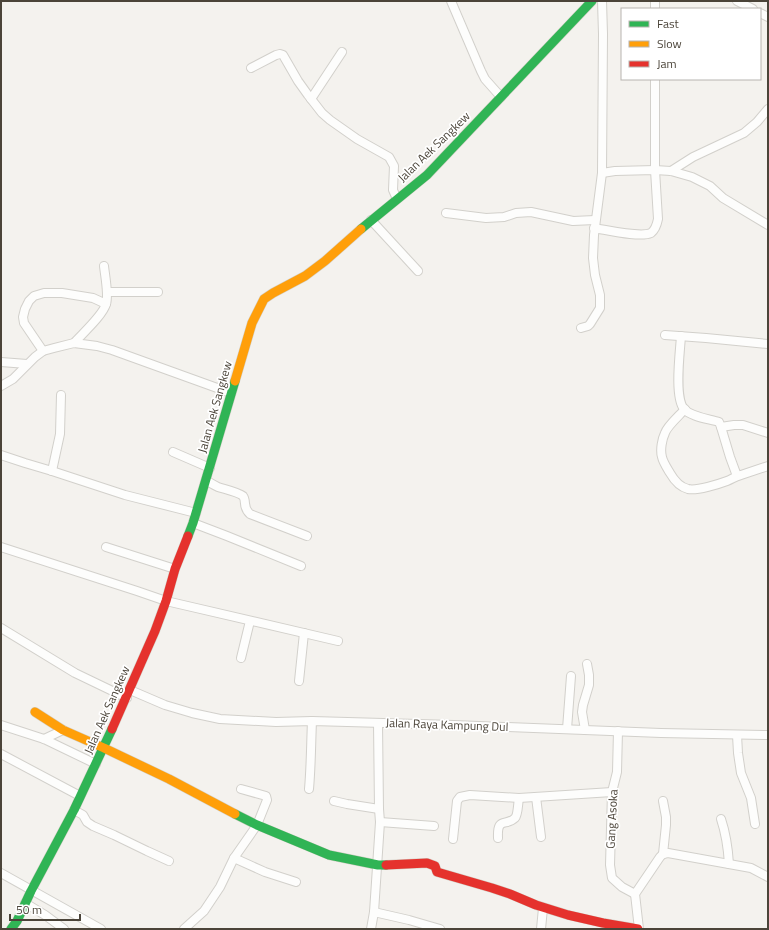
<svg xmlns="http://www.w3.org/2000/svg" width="769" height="930" font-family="'Titillium Web',sans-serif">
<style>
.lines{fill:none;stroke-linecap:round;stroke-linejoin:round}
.street-casing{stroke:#d2d0cb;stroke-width:10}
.fast-casing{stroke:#d3cfc5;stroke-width:10}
.slow-casing{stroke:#d3cfc5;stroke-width:10}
.jam-casing{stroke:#d3cfc5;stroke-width:10}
.street{stroke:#fdfdfc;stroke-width:8}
.fast{stroke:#30b455;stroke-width:9}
.slow{stroke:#ff9f0a;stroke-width:9}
.jam{stroke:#e5322d;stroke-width:9}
.labels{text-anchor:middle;stroke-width:3.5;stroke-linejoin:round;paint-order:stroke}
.street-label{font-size:12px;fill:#4b4439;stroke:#fff}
</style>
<rect width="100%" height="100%" fill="#f4f2ee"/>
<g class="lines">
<g class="street-casing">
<g id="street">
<polyline points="451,1 481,71 485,79 501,97"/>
<polyline points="737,1 753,9"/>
<polyline points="655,9 655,1"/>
<polyline points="760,13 768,17"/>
<polyline points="251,68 276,55 280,54 283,55 298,81 308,95 322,113 330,120 357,139 389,157 394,166 393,190 397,199"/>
<polyline points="311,99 342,52"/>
<polyline points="671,171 693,157 744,133 757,122 768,109"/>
<polyline points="602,173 615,171 655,170 671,171 692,177 710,186 723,198 768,225"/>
<polyline points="446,213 486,218 504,217 516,213 531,212 573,221 595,220"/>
<polyline points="371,220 418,271"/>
<path d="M594 228C607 230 640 238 651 233 655 230 657 224 658 219L655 170V79"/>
<polyline points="107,292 158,292"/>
<polyline points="581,328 588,326 590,324 600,308 600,295 595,275 593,258 594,235 602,173 603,34 602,1"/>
<polyline points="665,335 706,338 768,344"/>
<path d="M681 336C680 352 674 397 684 409 691 417 710 419 719 422L721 427 730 457 737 476"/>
<path d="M74 343C83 333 103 315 106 304 109 295 105 276 104 266"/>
<polyline points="43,351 24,323 23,317 25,309 29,301 34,296 44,293 62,293 93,298 106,304"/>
<polyline points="1,362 27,364"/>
<polyline points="1,386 13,379 35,357 43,351 54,348 74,343 97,346 112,350 231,393"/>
<path d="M685 409C680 415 667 426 665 433 662 439 660 450 662 457 663 462 667 468 670 473 674 480 680 487 688 489 697 491 719 484 727 481 732 479 736 476 741 475L768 466"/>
<polyline points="721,427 734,425 743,425 768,433"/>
<polyline points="173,452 210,468"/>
<polyline points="1,455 25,463 52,471 125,495 196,513"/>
<polyline points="52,471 60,434 61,395"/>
<path d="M206 480C210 483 214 485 218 487 224 489 238 492 243 496 247 501 242 507 250 514L307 536"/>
<polyline points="193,523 227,536 301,566"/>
<polyline points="1,547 137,591 166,601 338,641"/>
<polyline points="106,547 175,569"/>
<polyline points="1,628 75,673 127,698"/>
<polyline points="241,658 250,621"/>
<polyline points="299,681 304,633"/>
<polyline points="130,690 165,705 192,713 220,719 276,722 312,721 454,725 661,733 768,735"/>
<polyline points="1,725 44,739 96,764"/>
<polyline points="567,729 571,676"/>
<polyline points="585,730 582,712 583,705 589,685 589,675 587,664"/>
<polyline points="618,731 617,772 612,792 610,865 612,878 622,887 635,894"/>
<polyline points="737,735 738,753 741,773 751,798 755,824"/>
<polyline points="44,739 63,730"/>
<polyline points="1,754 80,796"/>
<path d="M309 789C311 767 311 744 312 721"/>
<polyline points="536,797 541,837"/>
<polyline points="334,801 347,804 379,809"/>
<polyline points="663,801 666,817 666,825 663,854"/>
<polyline points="74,810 83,815 87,822 93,826 114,835 147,851 169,861"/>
<path d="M721 819C726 834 728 848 729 864"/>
<polyline points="380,822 434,826"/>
<path d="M498 838C497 816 506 827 515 818 518 815 518 803 519 798"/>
<polyline points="453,839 457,801 460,797 470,795 519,798 612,792"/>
<polyline points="234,858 265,872 296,882"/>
<polyline points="1,873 101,929"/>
<polyline points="25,903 45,915 64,929"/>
<polyline points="374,912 409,920 440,929"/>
<polyline points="184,929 204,911 220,887 234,858 257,825 267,800 266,796 241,789"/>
<polyline points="371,929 374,912 380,822 379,809 378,723"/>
<polyline points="541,929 543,908"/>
<polyline points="639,929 635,894 660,857 663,854 668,853 751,868 768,877"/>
</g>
</g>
<g class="fast-casing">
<g id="fast">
<polyline points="361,229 427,175 592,1"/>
<polyline points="188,536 193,523 235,381"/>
<polyline points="235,814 257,825 329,855 378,865 386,865"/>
<polyline points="11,929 17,921 31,891 74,810 112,729"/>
</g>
</g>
<g class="slow-casing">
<g id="slow">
<polyline points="235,381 252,323 264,299 273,293 305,276 325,261 361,229"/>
<polyline points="35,712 63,730 104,748 169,779 235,814"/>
</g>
</g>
<g class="jam-casing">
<g id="jam">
<polyline points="112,729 155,631 166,601 175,569 188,536"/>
<polyline points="386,865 427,863 435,866 437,872 492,888 510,894 536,905 568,915 603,923 638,929"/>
</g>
</g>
<use href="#street" class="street"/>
<use href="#fast" class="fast"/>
<use href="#slow" class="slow"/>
<use href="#jam" class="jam"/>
</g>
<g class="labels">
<g class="street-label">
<text transform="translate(434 147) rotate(-44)" y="4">Jalan Aek Sangkew</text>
<text transform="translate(215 407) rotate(-74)" y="4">Jalan Aek Sangkew</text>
<text transform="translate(107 710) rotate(-66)" y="4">Jalan Aek Sangkew</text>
<text transform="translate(447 725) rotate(2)" y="4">Jalan Raya Kampung Dul</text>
<text transform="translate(612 819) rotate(-87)" y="4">Gang Asoka</text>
</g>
</g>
<rect width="769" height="930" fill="none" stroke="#4b4439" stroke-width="4"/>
<rect x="621" y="8" width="140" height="72" fill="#ffffff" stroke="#b7b4b0"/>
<rect x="629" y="21" width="20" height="6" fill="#30b455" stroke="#b7b4b0"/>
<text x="657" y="28" font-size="12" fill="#4b4439">Fast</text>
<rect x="629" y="41" width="20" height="6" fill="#ff9f0a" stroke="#b7b4b0"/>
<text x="657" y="48" font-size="12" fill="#4b4439">Slow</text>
<rect x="629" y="61" width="20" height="6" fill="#e5322d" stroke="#b7b4b0"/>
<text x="657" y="68" font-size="12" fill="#4b4439">Jam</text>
<path d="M10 914v6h70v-6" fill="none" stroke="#4b4439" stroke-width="2"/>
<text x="16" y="914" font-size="12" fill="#4b4439" stroke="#ffffff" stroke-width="3" paint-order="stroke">50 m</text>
</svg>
